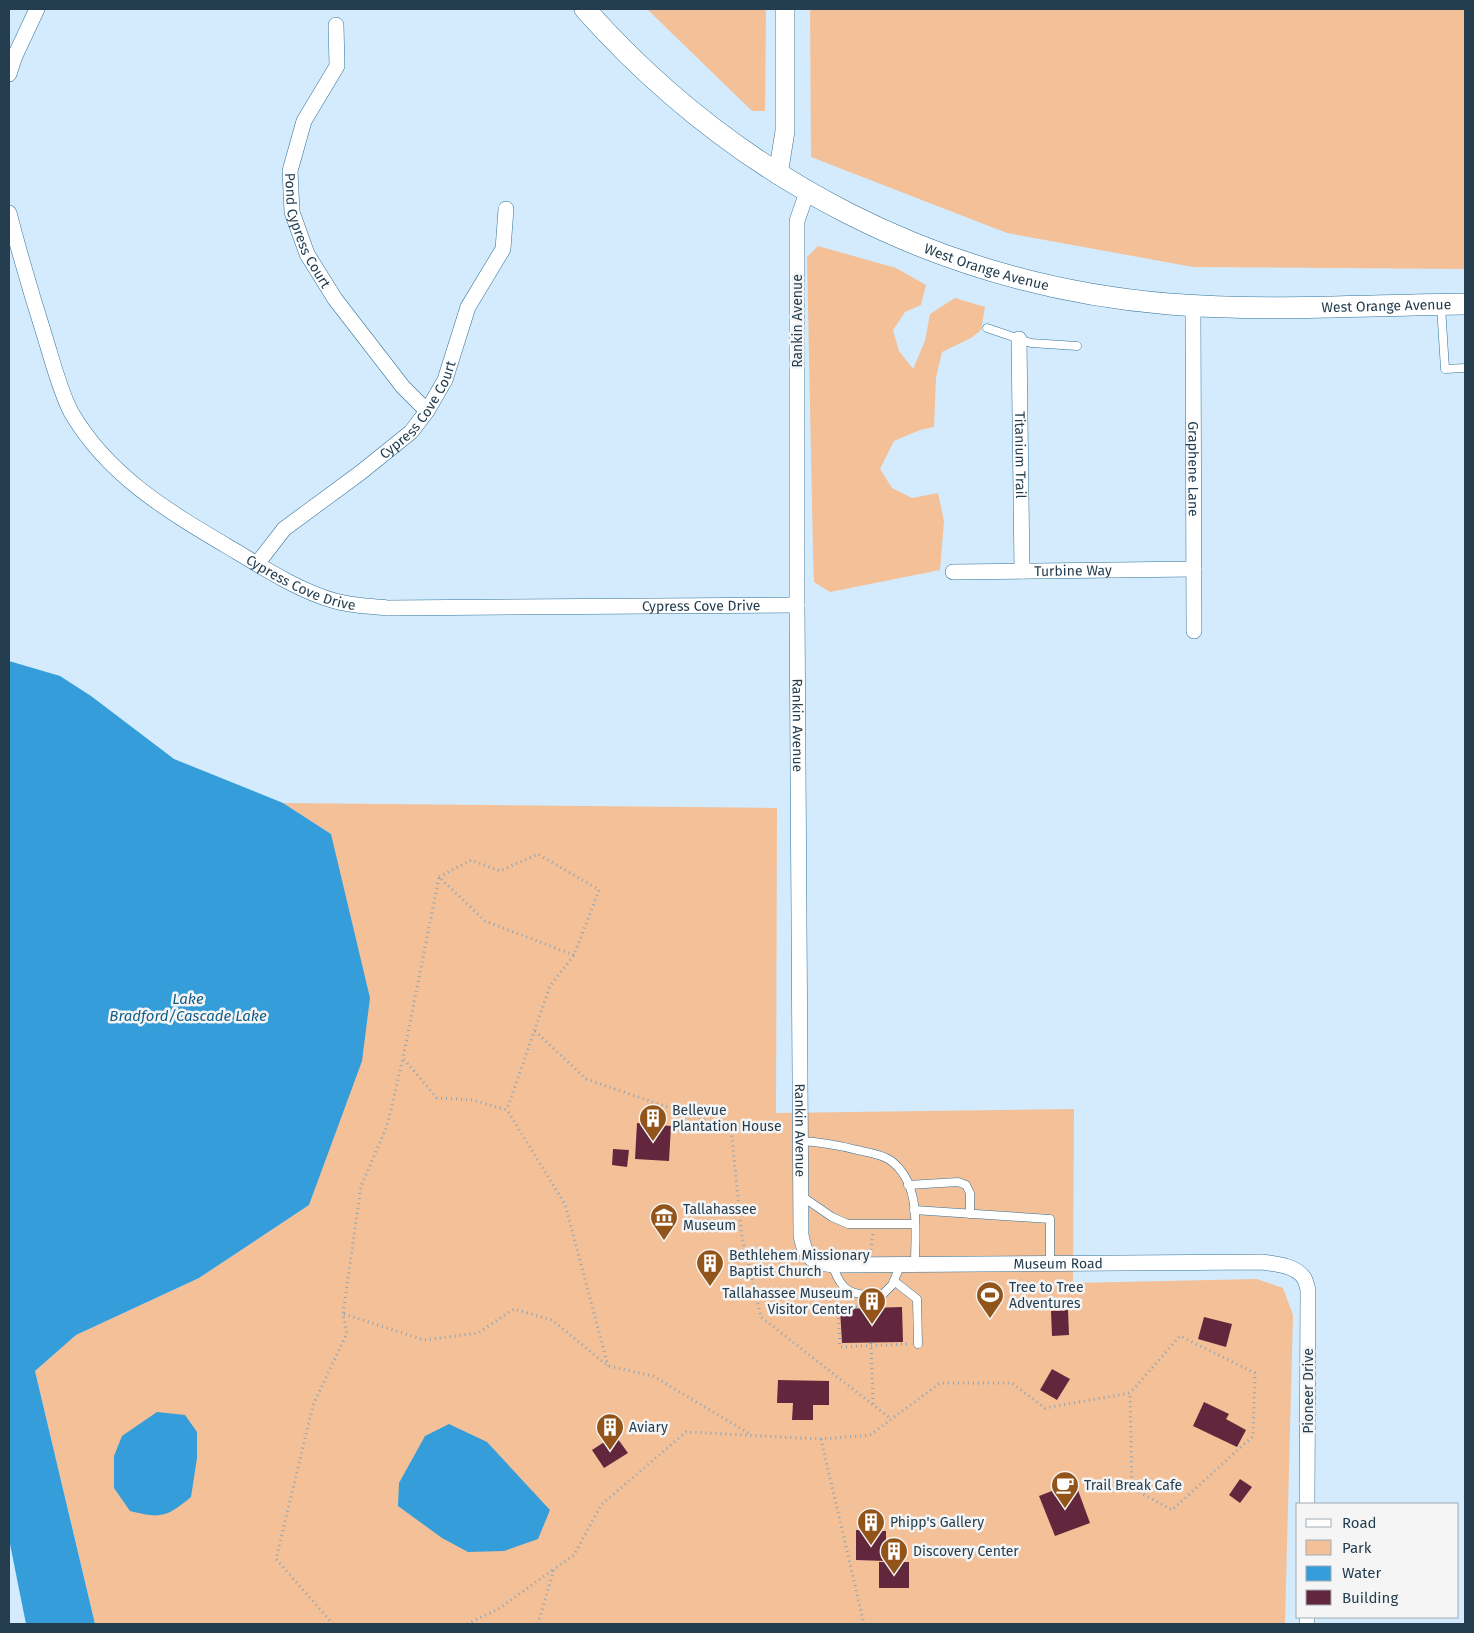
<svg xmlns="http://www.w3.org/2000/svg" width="1474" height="1633" font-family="'Fira Sans',sans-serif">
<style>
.green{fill:#f3c098}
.water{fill:#359dda}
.building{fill:#62273d}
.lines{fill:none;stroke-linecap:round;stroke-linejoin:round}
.service-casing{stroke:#327198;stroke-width:9}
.minor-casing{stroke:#327198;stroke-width:16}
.tertiary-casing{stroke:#327198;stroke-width:20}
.secondary-casing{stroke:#327198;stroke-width:22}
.path{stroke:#8ca5b7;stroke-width:3;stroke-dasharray:1 4;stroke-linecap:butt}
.service{stroke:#fff;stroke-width:8}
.minor{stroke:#fff;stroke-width:15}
.tertiary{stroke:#fff;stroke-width:19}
.secondary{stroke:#fff;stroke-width:21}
.labels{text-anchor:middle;stroke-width:5;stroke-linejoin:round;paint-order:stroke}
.street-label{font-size:14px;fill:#243e50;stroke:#f5f5f5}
.poi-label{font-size:14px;fill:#243e50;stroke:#f5f5f5;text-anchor:start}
.water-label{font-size:15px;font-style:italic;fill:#125e87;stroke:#f5f5f5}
</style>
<rect width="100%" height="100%" fill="#d3ebfd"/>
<g class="green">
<polygon points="647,9 766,9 765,111 752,111"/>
<polygon points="810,9 1465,9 1465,269 1193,267 1007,233 811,157"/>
<polygon points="818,246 896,268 926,285 921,305 905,312 893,330 899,351 913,369 925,341 930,314 955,298 985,307 981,330 971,338 942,352 936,378 934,427 920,430 894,441 880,469 892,488 912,498 938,493 944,521 940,570 830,592 814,582 813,553 807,257"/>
<polygon points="283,803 777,808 776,1113 1074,1109 1073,1283 1257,1279 1283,1288 1293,1315 1285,1624 1103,1624 1103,1623 1094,1624 95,1624 35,1371 76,1335 199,1278 309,1205 331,834"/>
</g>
<g class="water">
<polygon points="9,661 60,676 91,696 174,759 283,803 331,834 370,998 362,1061 309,1205 199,1278 76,1335 35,1371 95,1624 26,1624 9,1539"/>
<path d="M157 1412 185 1415 197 1432V1458L191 1497C167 1517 161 1519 130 1511L114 1488V1456L122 1436Z"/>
<polygon points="449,1424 487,1442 550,1510 538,1539 504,1551 468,1552 442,1538 398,1506 399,1483 425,1436"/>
</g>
<g class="building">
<polygon points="637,1123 671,1126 669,1161 635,1159"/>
<polygon points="613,1149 629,1150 627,1167 612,1165"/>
<polygon points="902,1307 903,1342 842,1343 840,1309"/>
<polygon points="1068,1310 1069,1335 1052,1336 1051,1311"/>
<polygon points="1204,1317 1232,1324 1226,1347 1198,1339"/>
<polygon points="1052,1369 1070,1379 1057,1400 1040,1390"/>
<polygon points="778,1380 829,1381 829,1405 813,1405 813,1420 792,1420 793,1403 777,1403"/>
<polygon points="1204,1402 1229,1414 1226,1419 1246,1430 1237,1447 1193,1426"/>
<polygon points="615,1435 628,1453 604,1468 592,1450"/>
<polygon points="1240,1479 1252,1487 1240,1503 1229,1495"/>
<polygon points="1075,1482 1090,1523 1055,1536 1039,1496"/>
<polygon points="856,1530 886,1531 886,1561 856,1560"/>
<rect x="879" y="1562" width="30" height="26"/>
</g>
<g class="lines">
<g class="service-casing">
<g id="service">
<polyline points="1441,306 1445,369 1465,368"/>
<polyline points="987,328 1031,343 1077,346"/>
<path d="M800 1141C820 1142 838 1145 857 1150 867 1152 881 1154 890 1160 922 1183 915 1230 915 1264"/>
<polyline points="908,1185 958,1182 966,1185 970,1193 970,1214"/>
<polyline points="800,1195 832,1217 848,1224 915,1224"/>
<polyline points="914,1210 1050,1219 1050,1263"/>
<path d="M832 1265C835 1271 837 1278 841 1283 849 1296 870 1296 883 1294L892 1285 901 1264"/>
<polyline points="894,1281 917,1299 918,1344"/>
</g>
</g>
<g class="minor-casing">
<g id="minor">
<path id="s1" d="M336 25 337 66 304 121 290 171 292 212 307 254 335 299 403 387 427 411"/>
<polyline points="9,74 15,56 37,9"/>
<path id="s2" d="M807 192 797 221V605L801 1235C805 1259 813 1264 837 1265L1262 1262C1275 1264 1295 1265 1304 1278 1306 1281 1307 1286 1308 1290L1307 1504"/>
<path id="s3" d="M9 213C20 255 32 296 45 337 52 360 60 391 71 412 109 478 173 514 237 552 267 570 300 591 335 601 352 606 370 606 387 608L797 605"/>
<path id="s4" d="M1193 305 1194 631"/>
<path id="s5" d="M1019 339 1022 571"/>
<path id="s6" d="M257 564 284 529 360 473 411 432 427 411 445 380 468 307 503 249 506 209"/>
<path id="s7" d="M953 572 1194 569"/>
<polyline points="1307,1624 1307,1617"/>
</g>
</g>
<g class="tertiary-casing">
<polyline id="tertiary" points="778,175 785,131 785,9"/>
</g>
<g class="secondary-casing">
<g id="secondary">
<path id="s8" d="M585 9C737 180 941 285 1169 304 1267 312 1367 305 1465 304"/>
</g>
</g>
<g class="path">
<polyline points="439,877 471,860 500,871 538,854 599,890 574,955 550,986 507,1109"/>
<polyline points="574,955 485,921 439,877 403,1058 437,1098 473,1100 507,1110 565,1204 608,1366"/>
<polyline points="535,1031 586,1079 731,1129 742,1237 761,1317 891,1419"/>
<polyline points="871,1250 873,1234"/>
<polyline points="857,1307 838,1307 840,1347 908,1344"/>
<polyline points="344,1314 424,1340 478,1333 514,1309 552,1320 608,1366 653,1376 750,1434"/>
<polyline points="871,1343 873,1404"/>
<polyline points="821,1439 864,1624"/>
<polyline points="333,1624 276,1559 313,1405 347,1333 343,1314 361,1186 387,1126 403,1058"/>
<polyline points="467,1624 500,1608 554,1569"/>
<polyline points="538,1624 554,1569 574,1555 601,1505 686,1432 821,1439 870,1435 940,1383 1012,1383 1045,1408 1130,1393 1132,1488 1172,1510 1253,1436 1255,1373 1180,1336 1130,1393"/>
</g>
<use href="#service" class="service"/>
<use href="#minor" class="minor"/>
<use href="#tertiary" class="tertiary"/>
<use href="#secondary" class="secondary"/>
</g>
<defs>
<g id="building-pin" transform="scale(1.4375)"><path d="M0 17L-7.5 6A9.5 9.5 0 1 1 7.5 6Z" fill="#925419" stroke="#f5f5f5"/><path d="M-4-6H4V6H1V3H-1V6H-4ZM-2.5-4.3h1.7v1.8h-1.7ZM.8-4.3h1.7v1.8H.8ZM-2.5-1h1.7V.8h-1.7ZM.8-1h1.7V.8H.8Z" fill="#fff"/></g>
<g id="museum-pin" transform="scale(1.4375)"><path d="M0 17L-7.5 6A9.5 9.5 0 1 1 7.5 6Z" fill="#925419" stroke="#f5f5f5"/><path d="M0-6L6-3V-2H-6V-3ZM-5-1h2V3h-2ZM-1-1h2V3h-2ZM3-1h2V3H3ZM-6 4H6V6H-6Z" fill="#fff"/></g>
<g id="stadium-pin" transform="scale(1.4375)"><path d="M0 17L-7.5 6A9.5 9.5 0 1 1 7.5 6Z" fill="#925419" stroke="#f5f5f5"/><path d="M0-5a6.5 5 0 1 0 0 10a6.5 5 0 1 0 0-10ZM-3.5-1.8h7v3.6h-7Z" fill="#fff"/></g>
<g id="cafe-pin" transform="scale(1.4375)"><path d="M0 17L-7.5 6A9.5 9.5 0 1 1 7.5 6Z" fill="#925419" stroke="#f5f5f5"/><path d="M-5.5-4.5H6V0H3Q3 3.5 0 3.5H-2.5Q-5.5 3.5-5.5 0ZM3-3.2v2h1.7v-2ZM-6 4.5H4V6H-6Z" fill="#fff"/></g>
</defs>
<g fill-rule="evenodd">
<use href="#building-pin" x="653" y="1118"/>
<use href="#museum-pin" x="664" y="1217"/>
<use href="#building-pin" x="710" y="1263"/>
<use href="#stadium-pin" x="990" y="1295"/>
<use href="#building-pin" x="872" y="1301"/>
<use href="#building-pin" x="610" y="1427"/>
<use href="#cafe-pin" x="1065" y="1485"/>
<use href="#building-pin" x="871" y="1522"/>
<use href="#building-pin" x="894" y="1551"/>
</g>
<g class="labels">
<g class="street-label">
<text dy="5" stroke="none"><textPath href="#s1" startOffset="220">Pond Cypress Court</textPath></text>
<text dy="5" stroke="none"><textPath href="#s8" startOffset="484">West Orange Avenue</textPath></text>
<text dy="5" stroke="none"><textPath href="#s8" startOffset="888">West Orange Avenue</textPath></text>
<text transform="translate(797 321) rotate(-90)" y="5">Rankin Avenue</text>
<text dy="5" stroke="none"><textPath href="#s6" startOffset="226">Cypress Cove Court</textPath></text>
<text dy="5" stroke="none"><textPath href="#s5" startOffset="116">Titanium Trail</textPath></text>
<text dy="5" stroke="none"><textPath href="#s4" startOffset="164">Graphene Lane</textPath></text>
<text dy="5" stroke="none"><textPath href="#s7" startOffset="120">Turbine Way</textPath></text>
<text dy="5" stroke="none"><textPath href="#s3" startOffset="500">Cypress Cove Drive</textPath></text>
<text dy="5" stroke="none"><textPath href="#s3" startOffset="905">Cypress Cove Drive</textPath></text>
<text dy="5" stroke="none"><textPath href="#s2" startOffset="535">Rankin Avenue</textPath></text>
<text dy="5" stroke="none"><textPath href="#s2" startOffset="940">Rankin Avenue</textPath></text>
<text dy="5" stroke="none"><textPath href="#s2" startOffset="1319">Museum Road</textPath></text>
<text transform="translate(1308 1391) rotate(-90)" y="5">Pioneer Drive</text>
</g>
<g class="poi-label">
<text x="672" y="1115">Bellevue<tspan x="672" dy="16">Plantation House</tspan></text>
<text x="683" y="1214">Tallahassee<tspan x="683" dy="16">Museum</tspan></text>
<text x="729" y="1260">Bethlehem Missionary<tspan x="729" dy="16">Baptist Church</tspan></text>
<text x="1009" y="1292">Tree to Tree<tspan x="1009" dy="16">Adventures</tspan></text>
<text x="853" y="1298" text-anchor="end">Tallahassee Museum<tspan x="853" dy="16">Visitor Center</tspan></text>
<text x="629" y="1432">Aviary</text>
<text x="1084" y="1490">Trail Break Cafe</text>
<text x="890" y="1527">Phipp's Gallery</text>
<text x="913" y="1556">Discovery Center</text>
</g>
<g class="water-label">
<text x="188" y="1004">Lake<tspan x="188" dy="17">Bradford/Cascade Lake</tspan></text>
</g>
</g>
<rect width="1474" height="1633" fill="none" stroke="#243e50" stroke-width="20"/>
<rect x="1296" y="1503" width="162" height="115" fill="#f5f5f5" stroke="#a1acb3"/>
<rect x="1306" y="1519" width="25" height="8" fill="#ffffff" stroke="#a1acb3"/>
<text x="1342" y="1528" font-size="15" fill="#243e50">Road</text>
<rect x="1306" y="1540" width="25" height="15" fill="#f3c098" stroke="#a1acb3"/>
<text x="1342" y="1553" font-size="15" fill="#243e50">Park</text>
<rect x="1306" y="1566" width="25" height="15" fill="#359dda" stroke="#a1acb3"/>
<text x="1342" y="1578" font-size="15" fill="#243e50">Water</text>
<rect x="1306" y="1590" width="25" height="15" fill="#62273d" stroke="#a1acb3"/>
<text x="1342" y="1603" font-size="15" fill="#243e50">Building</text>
</svg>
